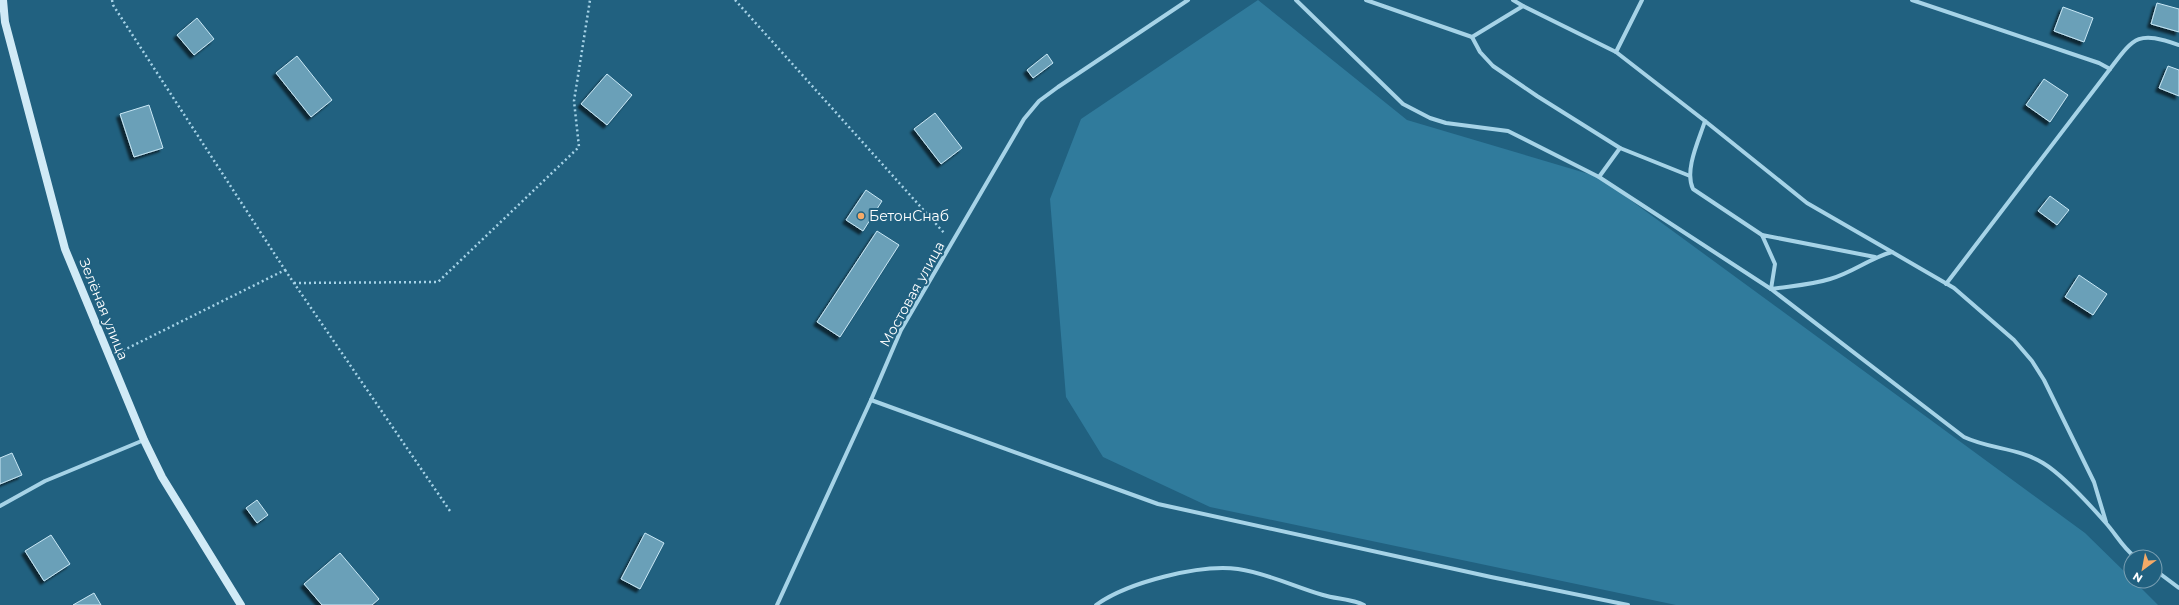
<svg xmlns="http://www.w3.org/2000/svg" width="2179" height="605" font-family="Montserrat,sans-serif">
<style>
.green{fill:#307b9c}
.building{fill:#6aa0b8;stroke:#c9e8f6;filter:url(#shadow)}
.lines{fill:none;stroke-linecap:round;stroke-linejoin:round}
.path{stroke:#a6d3e7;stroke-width:2.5;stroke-dasharray:2 3;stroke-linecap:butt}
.street{stroke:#a6d3e7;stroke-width:4}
.secondary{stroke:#d0eaf6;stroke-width:8}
.poi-dot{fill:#f4aa67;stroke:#216180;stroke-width:1.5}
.labels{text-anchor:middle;stroke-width:4;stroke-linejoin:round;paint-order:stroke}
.poi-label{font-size:14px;fill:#fff;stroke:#216180;text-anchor:start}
.street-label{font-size:14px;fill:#fff;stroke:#216180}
</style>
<defs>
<filter id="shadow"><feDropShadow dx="-3.5" dy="3.5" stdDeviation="1" flood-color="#0009"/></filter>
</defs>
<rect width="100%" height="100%" fill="#216180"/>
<polygon class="green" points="1258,0 1407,120 1599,177 2085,533 2131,578 2131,581 2134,581 2158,605 1676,605 1210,507 1103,457 1066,397 1050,199 1081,119"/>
<g class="building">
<polygon points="2157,3 2179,9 2179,32 2151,24"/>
<polygon points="2063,7 2093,18 2084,42 2054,31"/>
<polygon points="197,18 214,39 194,55 177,35"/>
<polygon points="1047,54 1053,63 1033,78 1027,70"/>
<polygon points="297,56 332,100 311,117 276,73"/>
<polygon points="2168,66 2179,70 2179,96 2159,88"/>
<polygon points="607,74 632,95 607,125 581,104"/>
<polygon points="2044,79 2068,95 2050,122 2026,105"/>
<polygon points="149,105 163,148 134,157 120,114"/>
<polygon points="935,113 962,148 941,164 914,129"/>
<polygon points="866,190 882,201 863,231 846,220"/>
<polygon points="2050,196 2069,210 2057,225 2038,211"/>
<polygon points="877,231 899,245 840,337 817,322"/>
<polygon points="2079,275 2107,294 2093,315 2065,297"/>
<polygon points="12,453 22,475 0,484 0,458"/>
<polygon points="257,500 268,515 257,523 246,508"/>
<polygon points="645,533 664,543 640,589 621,579"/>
<polygon points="51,535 70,564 44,581 25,551"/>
<polygon points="340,553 379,599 372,605 322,605 304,584"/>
<polygon points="94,593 101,605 73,605"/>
</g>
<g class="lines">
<g class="path">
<polyline points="112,0 113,5 285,270 120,352"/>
<polyline points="735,0 945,234"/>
<polyline points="285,270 450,511"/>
<polyline points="294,283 438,282 579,147 574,101 590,0"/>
</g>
<g class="street">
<polyline points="1296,0 1403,104 1430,118 1446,123 1508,131 1599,177"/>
<polyline points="1366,0 1472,37 1523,6 1616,52 1705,121"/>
<polyline points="1513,0 1523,6"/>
<path d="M1912 0 2099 63 2110 69C2135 36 2138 31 2179 45"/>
<polyline points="1472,37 1480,52 1493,66 1537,96 1620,148"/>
<polyline points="1616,52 1642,0"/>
<path d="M1690 176 1620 148 1599 177 1771 289 1964 437C1989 449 2019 448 2043 463 2061 474 2090 505 2105 522 2116 534 2122 547 2135 557"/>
<path d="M1762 235 1693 189C1684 170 1699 140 1705 121L1807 203 1892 252"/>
<path d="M1875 257 1762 235 1775 264 1771 289C1790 286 1811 285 1830 279 1852 273 1870 258 1892 252L1954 288 2014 340 2032 361 2044 380 2094 482 2106 522"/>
<polyline points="1946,284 2110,69"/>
<polyline points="871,400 1158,504 1491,577 1628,605"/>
<polyline points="0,506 45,481 144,440"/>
<polyline points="2155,570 2179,588"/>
<polyline points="777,605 871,400 901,330 1024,119 1039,101 1058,87 1188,0"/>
<path d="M1096 605C1128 582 1200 564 1238 569 1267 573 1295 587 1323 595 1336 599 1352 599 1364 605"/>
</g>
<polyline class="secondary" points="3,0 5,22 65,249 144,440 162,477 241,605"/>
</g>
<circle class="poi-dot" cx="861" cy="216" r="4"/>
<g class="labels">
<g class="poi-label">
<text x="869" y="221">БетонСнаб</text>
</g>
<g class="street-label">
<text transform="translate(912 294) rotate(-61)" y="5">Мостовая улица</text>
<text transform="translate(104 309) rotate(68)" y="5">Зелёная улица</text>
</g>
</g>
<g transform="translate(2143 569) rotate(212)"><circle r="19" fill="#216180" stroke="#7aa0b3"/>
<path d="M0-3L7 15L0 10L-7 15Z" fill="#f4aa67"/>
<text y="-6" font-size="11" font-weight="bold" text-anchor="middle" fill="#ffffff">N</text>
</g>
</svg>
